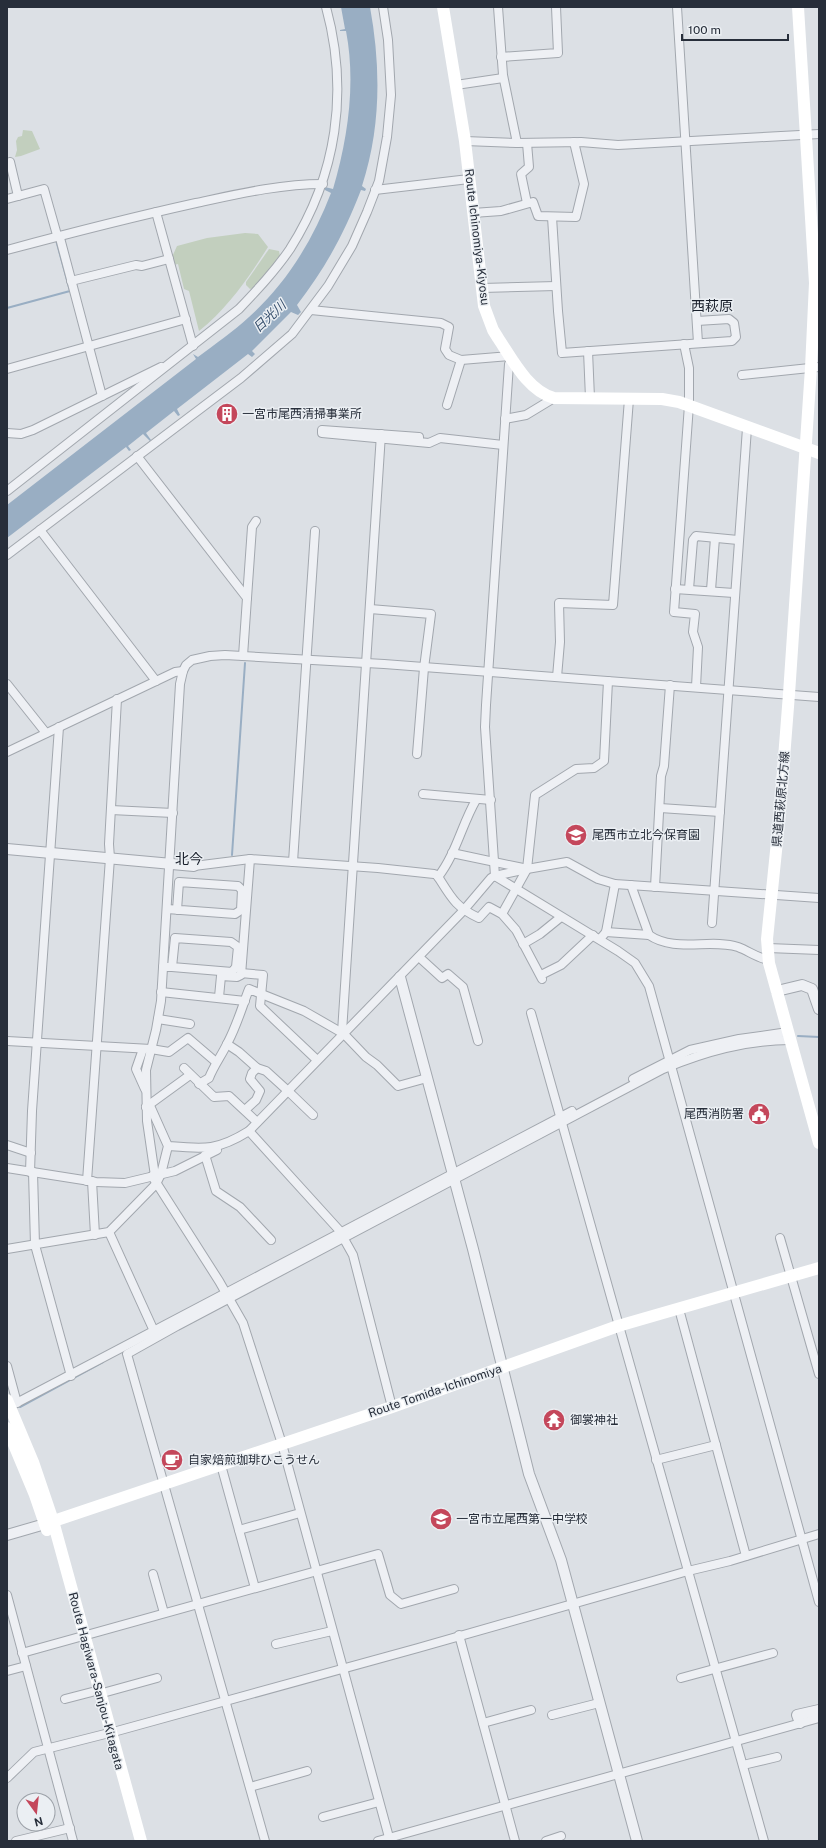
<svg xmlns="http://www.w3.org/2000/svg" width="826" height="1848" font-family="'Public Sans','Noto Sans JP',sans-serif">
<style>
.green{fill:#c2cfbe}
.water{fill:#99aec3}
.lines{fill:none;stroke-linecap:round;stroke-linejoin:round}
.stream{stroke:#99aec3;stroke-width:2}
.minor-casing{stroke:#a2a7ae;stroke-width:10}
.tertiary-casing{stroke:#a2a7ae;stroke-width:12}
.minor{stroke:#eef0f4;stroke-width:8}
.tertiary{stroke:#eef0f4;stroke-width:10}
.secondary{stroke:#fff;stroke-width:12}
.labels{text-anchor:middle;stroke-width:3;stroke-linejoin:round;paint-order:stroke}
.street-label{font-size:12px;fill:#272e3a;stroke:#ebeff3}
.poi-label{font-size:12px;fill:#272e3a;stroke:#ebeff3;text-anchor:start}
.water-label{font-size:13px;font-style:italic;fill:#344d6b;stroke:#ebeff3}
.quarter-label{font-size:14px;fill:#191f2b;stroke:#ebeff3}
</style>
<rect width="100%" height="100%" fill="#dce0e5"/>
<g class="green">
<polygon points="23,130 32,131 40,149 21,156 15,157 17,150 16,141 18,137 22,136"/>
<path d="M245 233 258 234 268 247C249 277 228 308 199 331L189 291 184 289 178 264 174 265 172 257 177 246 207 238Z"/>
<polygon points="269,249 279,251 280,256 256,287 250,289 246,285 246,282"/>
</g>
<path class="water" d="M341 7H370C381 67 381 128 362 186L366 189 365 191 361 190C344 234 326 267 297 305L301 312 298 315 291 312 252 351 255 354 252 357 248 354 177 409 180 415 178 416 174 411 146 433 151 440 150 441 143 434 128 446 131 450 129 451 126 447 7 538V505L196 359 193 354 198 357C215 344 233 332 249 317 286 284 313 240 331 193L325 190V187L333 189C348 138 356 83 346 31H340V30L345 29Z"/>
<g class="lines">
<g class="stream">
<polyline points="7,308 70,291 56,240"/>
<polyline points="232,855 245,663"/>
<polyline points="798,1036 819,1037"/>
<polyline points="20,1407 103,1362"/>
</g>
<g class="minor-casing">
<g id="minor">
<polyline points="498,7 503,75 517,143"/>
<polyline points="677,7 698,343"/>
<polyline points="501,57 558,53 556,7"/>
<polyline points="456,85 503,78"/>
<polyline points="465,141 517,143 581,142 618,145 819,134"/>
<polyline points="10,162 18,196"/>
<polyline points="375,190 469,179"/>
<polyline points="7,199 44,189 57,235 60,238 102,396"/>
<polyline points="527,203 521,174 529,167 527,143"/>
<polyline points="156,212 193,346"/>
<polyline points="473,213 501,211 533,202 538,216 576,217 584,184 574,142"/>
<polyline points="552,217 558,311 562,353 732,341 736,337 734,323 729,319 697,321"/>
<path d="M7 250C70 233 133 217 196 203 238 194 280 184 323 184"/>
<polyline points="71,281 136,265 142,266 169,259"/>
<polyline points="482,288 556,286"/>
<polyline points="311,310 441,323 449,327 445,349 449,355 461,360 510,356"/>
<polyline points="684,344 689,368 689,405 674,612 695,614 693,632 698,647 696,687"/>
<polyline points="588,351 590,398"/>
<polyline points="513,360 509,364 486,705 485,727 495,876 618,951 635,963 649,986 819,1602"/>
<polyline points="7,369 186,319"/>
<polyline points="742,375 819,367"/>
<polyline points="447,405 461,360"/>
<polyline points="505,419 526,415 554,398"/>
<polyline points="7,433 21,434 33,430 161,367"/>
<polyline points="419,442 419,437 322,430 322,433 429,443 440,438 503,445"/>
<polyline points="137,456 247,598 243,656"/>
<path d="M7 491 239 309C257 290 275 271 290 249 337 175 349 91 326 7"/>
<polyline points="40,530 156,681"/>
<polyline points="7,555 241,378 292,334 328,286 352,246 367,212 379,181 387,137 391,95 388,40 383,7"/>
<polyline points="675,589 734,593"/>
<polyline points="689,589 693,540 696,536 738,540"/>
<polyline points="711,590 715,538"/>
<polyline points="247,598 252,527 256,521"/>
<polyline points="370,609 431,614 424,668 417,754"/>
<polyline points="557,677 560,642 559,603 613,605 629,399"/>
<polyline points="7,684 46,733"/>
<polyline points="7,752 175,672 183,671"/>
<polyline points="423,794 491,800"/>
<polyline points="660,808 720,812"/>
<polyline points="111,810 173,813"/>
<polyline points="452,853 523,868"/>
<polyline points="293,862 315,531"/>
<path d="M194 866 250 859 378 868 434 874 437 875C451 897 455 907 479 918L489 907 502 914 516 930 542 979"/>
<path d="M438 877C456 854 462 824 476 800"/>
<path d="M631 885 649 935C675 953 710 938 738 947 749 951 757 958 769 960"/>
<polyline points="655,887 661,776 664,766 670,685"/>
<polyline points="167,909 235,914 241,910 242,890 238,886 179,882 177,910"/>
<polyline points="502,914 527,869 535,795 576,769 594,768 604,761 608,681"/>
<polyline points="712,923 747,428"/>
<polyline points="606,932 649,935"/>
<polyline points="600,939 606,932 615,884"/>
<polyline points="523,944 540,934 561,917"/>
<polyline points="768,948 819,950"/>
<polyline points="419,957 442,978 448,974 463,987 478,1041"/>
<polyline points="163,967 172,967 232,972 236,967 238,947 231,942 175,938 172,967"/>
<polyline points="241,973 263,975 260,1006 317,1060"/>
<polyline points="541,975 561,965 593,935"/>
<polyline points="161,992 245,1001"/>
<polyline points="219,997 221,976 237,977 241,975 250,859"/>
<polyline points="531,1013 764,1841"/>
<polyline points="158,1019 190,1024"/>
<polyline points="342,1032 381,434"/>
<polyline points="7,1041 151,1049 169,1052 188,1038 216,1062"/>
<polyline points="227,1044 239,1052 257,1068 266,1071 288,1091"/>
<polyline points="143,1049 136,1069 145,1089"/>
<polyline points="184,1068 214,1097 229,1096 257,1122"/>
<polyline points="633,1079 690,1050 739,1039 788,1032"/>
<path d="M199 1084 209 1078C214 1065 222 1055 228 1042 237 1025 242 1007 249 989L304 1011 344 1034 366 1057 377 1065 398 1086 427 1078"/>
<polyline points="288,1091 313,1115"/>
<polyline points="146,1107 190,1075"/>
<polyline points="245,1110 256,1100 260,1091 250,1079 252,1073 257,1068"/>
<polyline points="249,1131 339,1230 353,1255 392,1407"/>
<polyline points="7,1145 31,1153"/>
<path d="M168 1146C204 1149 217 1151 249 1131L463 911 491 878 495 876 527 869 567 862 598 879 615 884 819 898"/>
<polyline points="205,1155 216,1191 240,1207 271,1240"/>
<polyline points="7,1168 96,1182 125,1183 175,1171 217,1150"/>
<polyline points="30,1172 32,1111 59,727"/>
<polyline points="33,1172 35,1245 71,1376"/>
<polyline points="152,1176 219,1281 243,1323 282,1444 390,1841"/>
<polyline points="155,1176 147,1121 146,1070 156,1030 161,1001 180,684 183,671 186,665 192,660 210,656 225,655 384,664 819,697"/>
<polyline points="87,1181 110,858 109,844 117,699"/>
<polyline points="92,1181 95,1235"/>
<polyline points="109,1232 154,1331"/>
<polyline points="780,1238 819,1374"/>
<polyline points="7,1249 109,1232 156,1184 161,1174 168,1146 151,1108 146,1107"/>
<polyline points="679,1309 746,1556"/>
<polyline points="7,1366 17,1403"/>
<polyline points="7,1408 572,1111"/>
<polyline points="656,1460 716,1445"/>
<polyline points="221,1465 255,1588"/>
<polyline points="239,1530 300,1513"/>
<polyline points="153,1574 164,1613"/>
<polyline points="7,1595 73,1841"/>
<polyline points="459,1635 515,1841"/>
<polyline points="276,1644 332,1631"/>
<polyline points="22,1653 378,1554 390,1595 401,1604 454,1589"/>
<polyline points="7,1671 26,1666"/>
<polyline points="681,1678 773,1653"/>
<polyline points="99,1694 157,1678"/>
<polyline points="65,1699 92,1692"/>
<polyline points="552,1715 599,1703"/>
<polyline points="483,1723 531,1710"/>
<polyline points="743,1765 777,1757"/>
<polyline points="7,1778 34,1752 117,1731 418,1648 688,1571 730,1561 819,1534"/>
<polyline points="250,1787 307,1771"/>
<polyline points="323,1817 379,1802"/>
<polyline points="16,1841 70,1828"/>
<path d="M265 1841 127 1354 177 1326 663 1069C707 1051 743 1041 790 1040"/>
<polyline points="378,1841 819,1718"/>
<polyline points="546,1841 561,1836"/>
</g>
</g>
<g class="tertiary-casing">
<g id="tertiary">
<polyline points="7,849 194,866"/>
<polyline points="400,977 473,1249 529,1474 561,1560 637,1841"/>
<polyline points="777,991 802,985 812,989 819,1009"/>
<polyline points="7,1535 45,1524"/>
<polyline points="800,1723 797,1715 819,1710"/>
</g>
</g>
<use href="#minor" class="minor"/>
<use href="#tertiary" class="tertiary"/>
<g class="secondary">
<path d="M443 7 465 141 484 306 493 330 498 338C512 359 528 391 554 398L662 399 679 402 819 453"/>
<polyline points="798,7 815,283 811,368 789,694 779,822 767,939 769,963 819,1143"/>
<polyline points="7,1400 33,1462 53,1521 141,1841"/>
<polyline points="7,1428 35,1495 47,1530"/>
<polyline points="45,1524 392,1407 618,1326 819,1268"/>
</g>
</g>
<defs>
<g id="building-disc" transform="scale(1.15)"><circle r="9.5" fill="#c4475b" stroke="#ebeff3"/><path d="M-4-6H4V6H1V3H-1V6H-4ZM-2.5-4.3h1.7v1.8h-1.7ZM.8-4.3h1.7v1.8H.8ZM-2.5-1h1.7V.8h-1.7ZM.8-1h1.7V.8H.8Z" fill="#fff"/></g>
<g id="school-disc" transform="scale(1.15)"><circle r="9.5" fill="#c4475b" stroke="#ebeff3"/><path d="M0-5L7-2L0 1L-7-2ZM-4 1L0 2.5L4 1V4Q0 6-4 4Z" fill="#fff"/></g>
<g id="civic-disc" transform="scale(1.15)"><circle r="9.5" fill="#c4475b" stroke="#ebeff3"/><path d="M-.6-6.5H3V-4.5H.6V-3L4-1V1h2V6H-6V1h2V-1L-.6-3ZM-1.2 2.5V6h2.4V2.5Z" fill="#fff"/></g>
<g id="temple-disc" transform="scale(1.15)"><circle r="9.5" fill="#c4475b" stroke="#ebeff3"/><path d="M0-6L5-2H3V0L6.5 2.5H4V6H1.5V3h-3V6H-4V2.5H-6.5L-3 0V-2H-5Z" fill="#fff"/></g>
<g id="cafe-disc" transform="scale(1.15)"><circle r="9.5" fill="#c4475b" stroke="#ebeff3"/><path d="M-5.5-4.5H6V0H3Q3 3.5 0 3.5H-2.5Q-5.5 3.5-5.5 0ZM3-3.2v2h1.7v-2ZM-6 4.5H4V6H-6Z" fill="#fff"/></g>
</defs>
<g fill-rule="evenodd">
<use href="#building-disc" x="227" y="414"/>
<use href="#school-disc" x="576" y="835"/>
<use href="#civic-disc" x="759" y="1114"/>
<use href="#temple-disc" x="554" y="1420"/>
<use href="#cafe-disc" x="172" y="1460"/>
<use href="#school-disc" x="441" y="1519"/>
</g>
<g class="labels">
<g class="street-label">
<text transform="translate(477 237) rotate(83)" y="4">Route Ichinomiya-Kiyosu</text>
<text transform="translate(781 799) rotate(-85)" y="4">県道西萩原北方線</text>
<text transform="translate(435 1391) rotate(-19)" y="4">Route Tomida-Ichinomiya</text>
<text transform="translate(96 1681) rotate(75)" y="4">Route Hagiwara-Sanjou-Kitagata</text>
</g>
<g class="poi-label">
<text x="242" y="418">一宮市尾西清掃事業所</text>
<text x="592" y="839">尾西市立北今保育園</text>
<text x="744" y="1118" text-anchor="end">尾西消防署</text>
<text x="570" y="1424">御裳神社</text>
<text x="188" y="1464">自家焙煎珈琲ひこうせん</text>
<text x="456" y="1523">一宮市立尾西第一中学校</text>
</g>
<g class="water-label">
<text transform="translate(269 316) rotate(-43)" y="5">日光川</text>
</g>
<g class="quarter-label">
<text x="712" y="311">西萩原</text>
<text x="189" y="864">北今</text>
</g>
</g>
<rect width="826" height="1848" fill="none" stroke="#272e3a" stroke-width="16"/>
<g transform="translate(36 1812) rotate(165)"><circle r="19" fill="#ebeff3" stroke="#9da2a9"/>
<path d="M0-3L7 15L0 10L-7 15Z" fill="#c4475b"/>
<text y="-6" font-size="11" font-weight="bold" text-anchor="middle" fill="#272e3a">N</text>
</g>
<path d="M682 34v6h106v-6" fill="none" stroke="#272e3a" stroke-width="2"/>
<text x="688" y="34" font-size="12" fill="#272e3a" stroke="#ebeff3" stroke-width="3" paint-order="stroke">100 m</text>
</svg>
